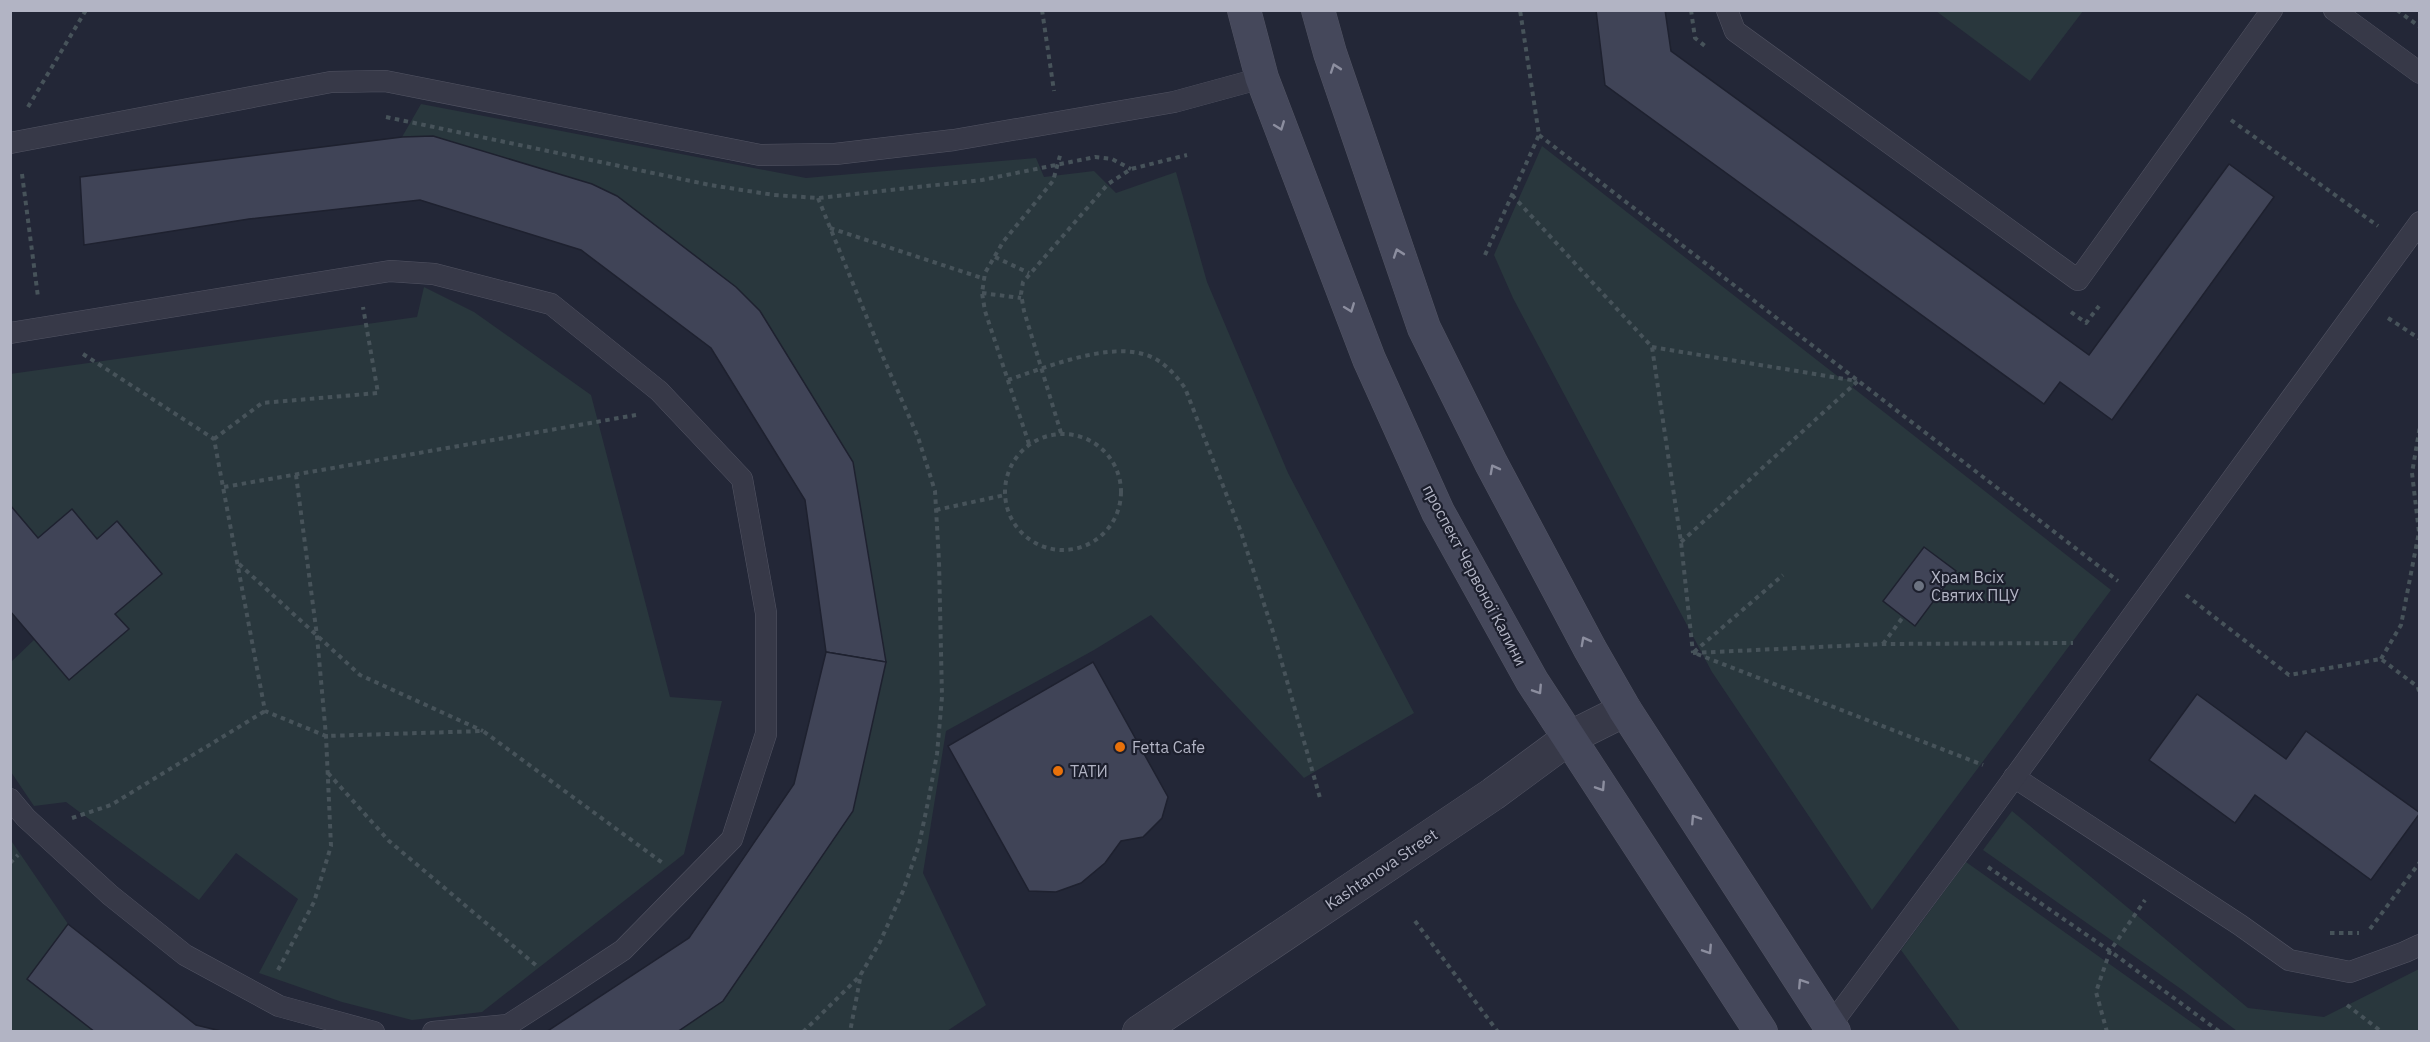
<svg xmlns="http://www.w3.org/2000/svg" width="2430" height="1042" font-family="'IBM Plex Sans',sans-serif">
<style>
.green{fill:#29373d}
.building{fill:#404457;stroke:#1e212f;stroke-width:1.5}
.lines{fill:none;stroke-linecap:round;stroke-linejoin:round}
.service-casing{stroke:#525463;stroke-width:22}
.tertiary-casing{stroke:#525463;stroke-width:34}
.secondary-casing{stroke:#525463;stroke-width:34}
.path{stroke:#47535a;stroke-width:4;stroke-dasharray:4.5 4.5;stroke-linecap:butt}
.service{stroke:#373948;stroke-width:21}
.tertiary{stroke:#373948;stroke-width:33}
.secondary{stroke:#45485b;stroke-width:33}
.oneway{stroke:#8c8e9f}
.worship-dot{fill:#6b7280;stroke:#1c1f2d;stroke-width:2}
.food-dot{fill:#e8710a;stroke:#1c1f2d;stroke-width:2}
.labels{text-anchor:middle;stroke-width:4.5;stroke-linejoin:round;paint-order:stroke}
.street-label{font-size:16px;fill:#b2b4c4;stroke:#1c1f2d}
.poi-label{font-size:16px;fill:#b2b4c4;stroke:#1c1f2d;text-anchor:start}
</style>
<rect width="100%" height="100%" fill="#232737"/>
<g class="green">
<polygon points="1936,11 2083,11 2030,81"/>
<polygon points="421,104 806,178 1036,158 1044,177 1094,171 1116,193 1176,172 1207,282 1288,473 1414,713 1304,778 1151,615 1094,650 946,731 923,873 986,1005 947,1031 677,1031 723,1001 853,811 886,662 853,462 760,311 736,287 617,196 592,184 433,136 402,137"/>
<polygon points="1542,146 1840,378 1858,381 1852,387 2111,590 1872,910 1712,672 1513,298 1494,255"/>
<polygon points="424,287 474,312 591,395 670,697 722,701 684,854 482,1012 412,1020 342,1002 259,973 298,899 236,853 199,900 66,802 34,806 11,772 11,662 35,639 69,680 129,629 115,614 162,574 118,521 97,539 72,509 38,538 11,505 10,374 417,317"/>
<polygon points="2012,811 2248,1008 2324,1017 2419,969 2419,1031 2237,1031 2181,989 1983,850"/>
<polygon points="10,839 68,924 27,979 95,1031 11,1031"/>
<polygon points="1966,862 2201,1029 2204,1031 1960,1031 1901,950"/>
</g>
<g class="building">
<polygon points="1596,10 1665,10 1671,51 2089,355 2229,164 2274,197 2112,420 2060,382 2044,404 1605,85"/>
<polygon points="433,136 592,184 617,196 736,287 760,311 853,462 886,662 826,652 805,500 711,348 581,250 420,200 249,219 84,245 80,177 402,137"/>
<polygon points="10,505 38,538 72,509 97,539 117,521 162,574 115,614 129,629 69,680 10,611"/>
<polygon points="1924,547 1956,571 1915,626 1883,601"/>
<polygon points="826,652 886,662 853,811 723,1001 677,1032 546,1032 689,938 794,784"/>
<polygon points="1093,662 1168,797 1162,818 1143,837 1121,841 1105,863 1081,883 1056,892 1029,891 948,746"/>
<polygon points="2197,694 2286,759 2306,731 2420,813 2371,880 2255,795 2235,823 2149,760"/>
<polygon points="68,924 196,1025 225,1032 95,1032 27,979"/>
</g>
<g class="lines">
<g class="service-casing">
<g id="service">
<polyline points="1727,10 1735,31 2078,280 2272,10"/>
<polyline points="2334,10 2420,73"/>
<polyline points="10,143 331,82 385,81 760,155 835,154 954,140 1174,102 1262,78"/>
<polyline points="10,333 390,271 434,274 551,304 659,391 742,479 766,613 766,734 732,839 623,950 564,989 508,1025 433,1032"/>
<polyline points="2014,777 2240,925 2289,960 2350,972 2405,952 2420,945"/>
<polyline points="10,799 26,818 110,895 185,955 279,1006 374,1032"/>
<polyline points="1830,1026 1962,849 2420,222"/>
</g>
</g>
<g class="tertiary-casing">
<polyline id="tertiary" points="1139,1032 1493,794 1569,738 1625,710"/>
</g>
<g class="secondary-casing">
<g id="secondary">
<polyline points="1244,10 1262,78 1369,359 1438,512 1532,681 1761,1032"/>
<polyline points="1318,10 1330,53 1424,328 1491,463 1590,649 1625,710 1834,1032"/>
</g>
</g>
<g class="path">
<polyline points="1042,10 1054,91"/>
<polyline points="1691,10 1695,38 1705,46"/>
<polyline points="2397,10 2420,27"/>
<polyline points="28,107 86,10"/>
<polyline points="386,117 710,185 774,195 818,198 982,180 1095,157 1112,159 1131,169"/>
<polyline points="2231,120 2378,226"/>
<polyline points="1539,135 2118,581"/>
<polyline points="22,174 38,297"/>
<polyline points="1512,195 1652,347 1681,542 1693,653"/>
<polyline points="818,198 883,357 918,437 935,491 939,561 942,697 937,754 929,797 919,845 903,891 880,942 861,974 850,1032"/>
<polyline points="830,228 985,279"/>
<polyline points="1485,255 1539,135 1520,10"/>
<polyline points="995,257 1029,273"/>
<polyline points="982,293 1021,298"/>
<polyline points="2071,312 2086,323 2099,306"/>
<polyline points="2388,318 2420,339"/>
<polyline points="1652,347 1857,381"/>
<polyline points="83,354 214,439 265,711 326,736 483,731 664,864"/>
<path d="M1008 380C1044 368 1105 343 1143 354 1162 359 1174 373 1185 388L1241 532 1274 635 1320 798"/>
<polyline points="1061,433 1024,311 1021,294 1023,282 1108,184 1131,169 1187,155"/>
<circle cx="1063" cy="492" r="58"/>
<polyline points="214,439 262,403 378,393 363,307"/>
<polyline points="1029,444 985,311 982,293 985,273 1003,242 1053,181 1061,152"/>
<polyline points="224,487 636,415"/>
<polyline points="936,510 1005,495"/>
<polyline points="1681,542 1858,381"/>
<polyline points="239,564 360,675 483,731"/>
<polyline points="2186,595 2289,675 2381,659 2418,687 2420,695"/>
<polyline points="1883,644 1903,617"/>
<polyline points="1694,652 1783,575"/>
<polyline points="1693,653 1882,644 2073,643"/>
<polyline points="1697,654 1983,765"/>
<polyline points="2381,659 2401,625 2419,532 2412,473 2420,426"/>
<polyline points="328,773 389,841 538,967"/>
<polyline points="72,818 111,805 265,711"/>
<polyline points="10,863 18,855"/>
<polyline points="1988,867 2110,951 2220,1032"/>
<polyline points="1415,921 1498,1032"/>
<polyline points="2370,929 2420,862"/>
<polyline points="2330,933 2359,933"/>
<polyline points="278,970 314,902 331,846 326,736 317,636 296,475"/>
<polyline points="2347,1005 2382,1032"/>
<polyline points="803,1032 861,975"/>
<polyline points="2107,1032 2096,992 2110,951 2145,900"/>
</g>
<use href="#service" class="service"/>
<use href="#tertiary" class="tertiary"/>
<use href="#secondary" class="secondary"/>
</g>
<defs><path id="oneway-chevron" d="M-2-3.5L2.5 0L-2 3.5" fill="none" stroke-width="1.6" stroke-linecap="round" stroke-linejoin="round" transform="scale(1.5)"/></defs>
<g class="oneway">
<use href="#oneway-chevron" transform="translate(1335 68) rotate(-109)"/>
<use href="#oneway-chevron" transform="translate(1280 126) rotate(69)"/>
<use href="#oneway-chevron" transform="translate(1398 253) rotate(-109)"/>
<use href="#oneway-chevron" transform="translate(1350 308) rotate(69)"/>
<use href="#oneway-chevron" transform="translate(1494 469) rotate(-118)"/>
<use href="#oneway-chevron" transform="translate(1585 641) rotate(-118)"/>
<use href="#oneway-chevron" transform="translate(1538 690) rotate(57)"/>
<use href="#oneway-chevron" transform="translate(1601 787) rotate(57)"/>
<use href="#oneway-chevron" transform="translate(1695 819) rotate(-123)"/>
<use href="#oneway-chevron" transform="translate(1708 950) rotate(57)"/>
<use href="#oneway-chevron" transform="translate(1802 983) rotate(-123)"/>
</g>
<circle class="worship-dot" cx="1919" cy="586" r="6"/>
<g class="food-dot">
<circle cx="1120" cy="747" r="6"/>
<circle cx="1058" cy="771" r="6"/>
</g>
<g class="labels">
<g class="street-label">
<text transform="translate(1475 575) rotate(62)" y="6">проспект Червоної Калини</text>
<text transform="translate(1381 869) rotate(-34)" y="6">Kashtanova Street</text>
</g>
<g class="poi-label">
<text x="1931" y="583">Храм Всіх<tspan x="1931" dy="18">Святих ПЦУ</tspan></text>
<text x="1132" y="753">Fetta Cafe</text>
<text x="1070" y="777">ТАТИ</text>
</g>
</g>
<rect width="2430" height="1042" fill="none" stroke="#b2b4c4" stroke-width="24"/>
</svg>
